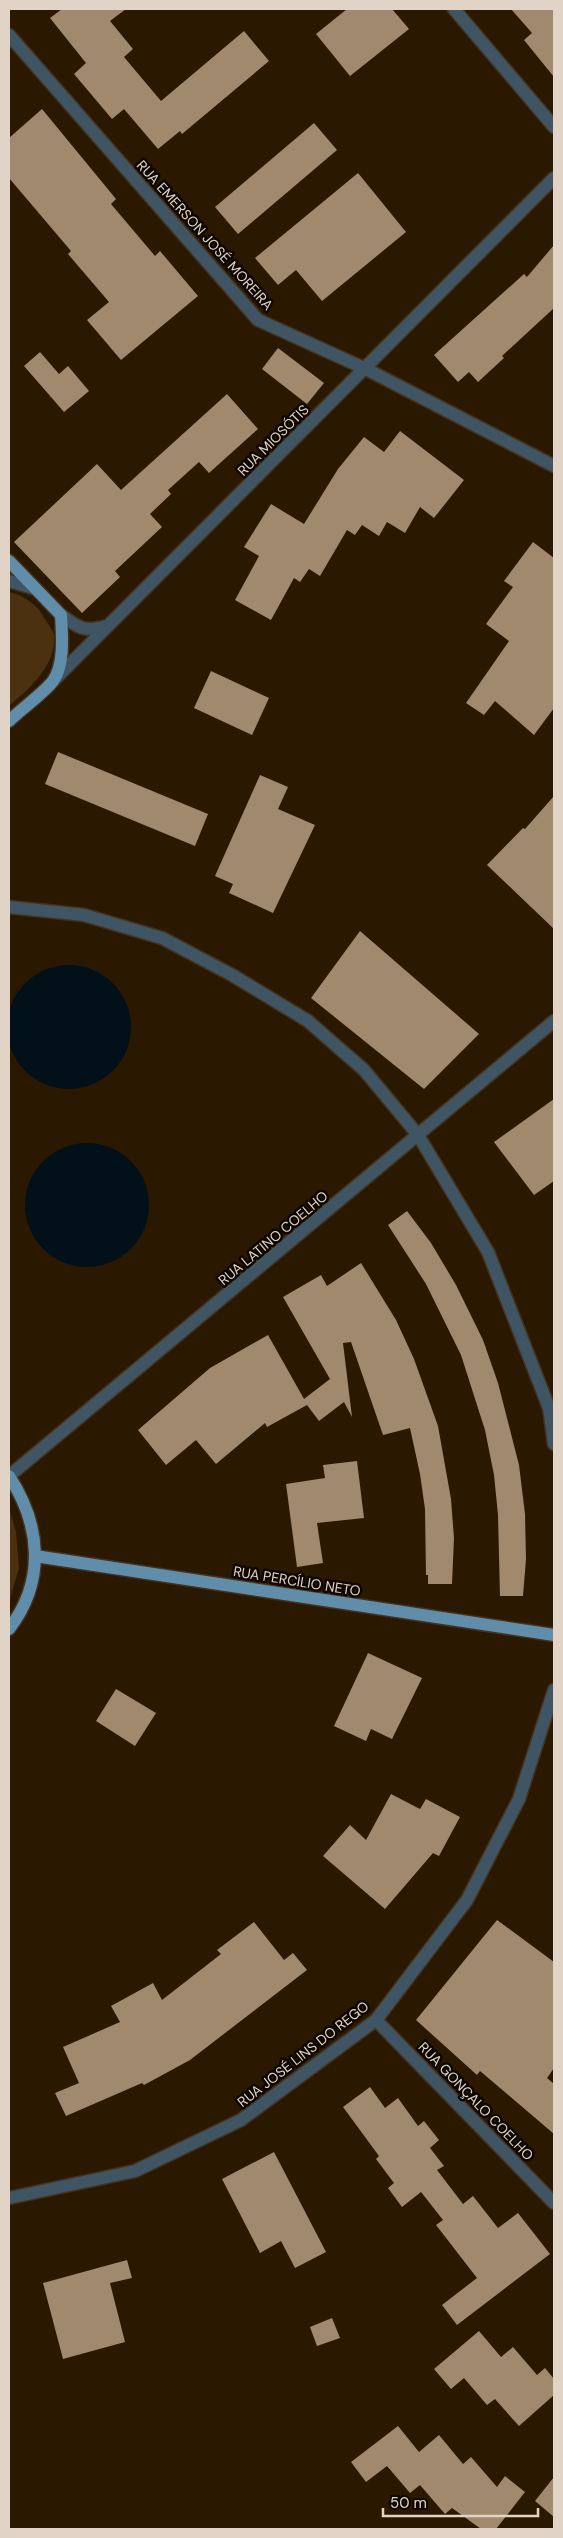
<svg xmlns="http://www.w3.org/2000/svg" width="563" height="2538" font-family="'DM Sans',sans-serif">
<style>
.green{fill:#4b310f}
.water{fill:#02101a}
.building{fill:#a1896e}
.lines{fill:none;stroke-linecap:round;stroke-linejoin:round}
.minor-casing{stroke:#44321d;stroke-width:15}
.major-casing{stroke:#44321d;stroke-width:15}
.minor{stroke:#3f5563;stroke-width:12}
.major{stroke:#5f8daa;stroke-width:12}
.labels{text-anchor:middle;stroke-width:5;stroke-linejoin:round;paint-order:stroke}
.street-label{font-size:14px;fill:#e1d4c6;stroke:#0d0601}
</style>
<rect width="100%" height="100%" fill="#2b1801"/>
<g class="green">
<path d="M9 592C24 595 38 605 45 619 48 624 54 631 54 636 57 665 28 690 9 706Z"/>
<polygon points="9,1508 16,1532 19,1568 9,1602"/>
</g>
<g class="water">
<circle cx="69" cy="1027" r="62"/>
<circle cx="87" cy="1205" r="62"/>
</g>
<g class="building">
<polygon points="62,9 126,9 110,21 133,49 124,57 161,101 244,31 269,61 182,134 180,131 158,149 124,109 112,119 74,74 86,63 50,18"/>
<polygon points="347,9 392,9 409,29 350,76 316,34"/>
<polygon points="511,9 554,9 554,77 524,40 532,33"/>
<polygon points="42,109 116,199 111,204 155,256 160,251 198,296 121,360 87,320 109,302 68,254 71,251 9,178 9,138"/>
<polygon points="314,123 337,150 238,234 215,207"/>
<polygon points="358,173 406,232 322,301 296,270 278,285 255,258"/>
<polygon points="554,245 554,308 502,356 504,358 478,382 469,372 458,382 434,355 524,274 527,277"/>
<polygon points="278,348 324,383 307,404 262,369"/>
<polygon points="40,352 59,374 68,366 89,391 64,412 24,366"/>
<polygon points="227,394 258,429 209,473 199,462 168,490 171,494 150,514 162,527 115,571 120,577 82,613 14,542 97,464 121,490"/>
<polygon points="400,431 464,480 434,518 420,507 405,533 387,522 379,536 362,525 355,535 347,530 320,576 309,569 300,582 294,578 271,620 235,600 259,556 244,547 271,504 304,524 338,469 364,437 384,452"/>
<polygon points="533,542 554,558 554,708 534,735 495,701 484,715 466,703 509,641 486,624 513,587 504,581"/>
<polygon points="211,671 269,698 252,735 194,708"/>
<polygon points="58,752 208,814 195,846 45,784"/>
<polygon points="260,775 288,787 278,809 315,825 273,913 229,893 233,884 215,876"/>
<polygon points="554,796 554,929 487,865 523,828 525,829"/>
<polygon points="360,931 479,1034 424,1089 311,998"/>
<polygon points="554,1099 554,1181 534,1195 494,1142"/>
<polygon points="407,1211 431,1243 456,1285 483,1340 498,1383 519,1465 525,1514 526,1559 523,1596 500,1596 498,1515 494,1475 485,1430 461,1355 426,1284 388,1225"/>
<polygon points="361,1263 396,1320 414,1359 438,1426 451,1499 454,1538 452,1584 428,1584 428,1575 426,1575 425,1509 420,1474 410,1428 383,1435 351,1342 343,1343 352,1417 344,1402 319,1421 307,1405 267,1427 265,1423 216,1464 196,1440 166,1465 138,1430 210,1368 268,1335 304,1399 330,1379 283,1297 321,1275 327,1286"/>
<polygon points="357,1461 364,1518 317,1523 323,1563 297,1567 286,1484 325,1478 323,1465"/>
<polygon points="368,1653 422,1678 392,1739 371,1729 366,1741 334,1726"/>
<polygon points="116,1689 156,1713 135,1746 96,1721"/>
<polygon points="391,1794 420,1809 426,1799 460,1817 439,1856 433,1853 385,1909 323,1856 350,1825 366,1840"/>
<polygon points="497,1920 554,1962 554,2068 547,2078 554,2084 554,2134 480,2071 477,2075 416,2020"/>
<polygon points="254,1922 284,1960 293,1953 307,1970 190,2060 144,2085 142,2083 66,2116 55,2093 79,2083 63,2047 120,2022 111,2006 153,1983 162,2000 221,1954 217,1950"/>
<polygon points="370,2087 385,2108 398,2098 418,2126 424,2121 439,2140 430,2148 444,2166 437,2170 463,2204 473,2196 498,2228 518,2213 550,2254 457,2325 442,2305 477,2278 436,2225 443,2220 421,2192 402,2207 388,2188 394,2183 376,2159 379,2156 343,2107"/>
<polygon points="274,2152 326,2252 295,2268 281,2241 260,2253 222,2179"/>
<polygon points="127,2260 132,2278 110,2283 125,2342 63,2359 43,2283"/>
<polygon points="332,2318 340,2338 317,2346 310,2327"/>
<polygon points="479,2331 501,2357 513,2347 537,2375 545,2368 554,2379 554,2395 519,2426 495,2399 487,2405 464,2378 451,2389 434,2369"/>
<polygon points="398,2426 419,2452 439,2435 463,2464 471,2457 497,2487 505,2476 525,2492 496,2529 481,2529 452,2508 445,2514 420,2485 410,2493 387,2466 366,2482 351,2462"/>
<polygon points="554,2477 554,2517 535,2501"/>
</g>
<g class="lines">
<g class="minor-casing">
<g id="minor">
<polyline points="454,9 554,127"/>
<polyline points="9,35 258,320 366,369 554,466"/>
<polyline points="9,581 36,589"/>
<path d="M61 615C80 629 84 632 107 626"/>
<polyline points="55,679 554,178"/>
<polyline points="9,907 84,915 162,938 232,975 308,1021 364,1070 418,1135 488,1252 549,1408 554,1444"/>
<polyline points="9,1476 554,1021"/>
<polyline points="376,2020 554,2203"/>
<polyline points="9,2198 135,2171 241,2120 376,2020 467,1900 519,1799 554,1690"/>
</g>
</g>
<g class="major-casing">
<g id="major">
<path d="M9 561 61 615C62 635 65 664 53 681 43 694 21 709 9 721"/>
<path d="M9 1476C41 1525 46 1581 9 1629"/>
<polyline points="35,1556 554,1635"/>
</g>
</g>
<use href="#minor" class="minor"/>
<use href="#major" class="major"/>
</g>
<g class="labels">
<g class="street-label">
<text transform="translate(205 235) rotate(48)" y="5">RUA EMERSON JOSÉ MOREIRA</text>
<text transform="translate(273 440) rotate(-45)" y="5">RUA MIOSÓTIS</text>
<text transform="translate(273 1238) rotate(-40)" y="5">RUA LATINO COELHO</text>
<text transform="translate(297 1581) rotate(9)" y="5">RUA PERCÍLIO NETO</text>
<text transform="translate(303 2054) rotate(-38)" y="5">RUA JOSÉ LINS DO REGO</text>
<text transform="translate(476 2101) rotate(46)" y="5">RUA GONÇALO COELHO</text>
</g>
</g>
<rect width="563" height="2538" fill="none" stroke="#e1d4c6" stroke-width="20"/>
<path d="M383 2508v8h155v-8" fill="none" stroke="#e1d4c6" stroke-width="2.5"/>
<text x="390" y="2508" font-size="15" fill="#e1d4c6" stroke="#0d0601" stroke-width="4" paint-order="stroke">50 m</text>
</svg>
